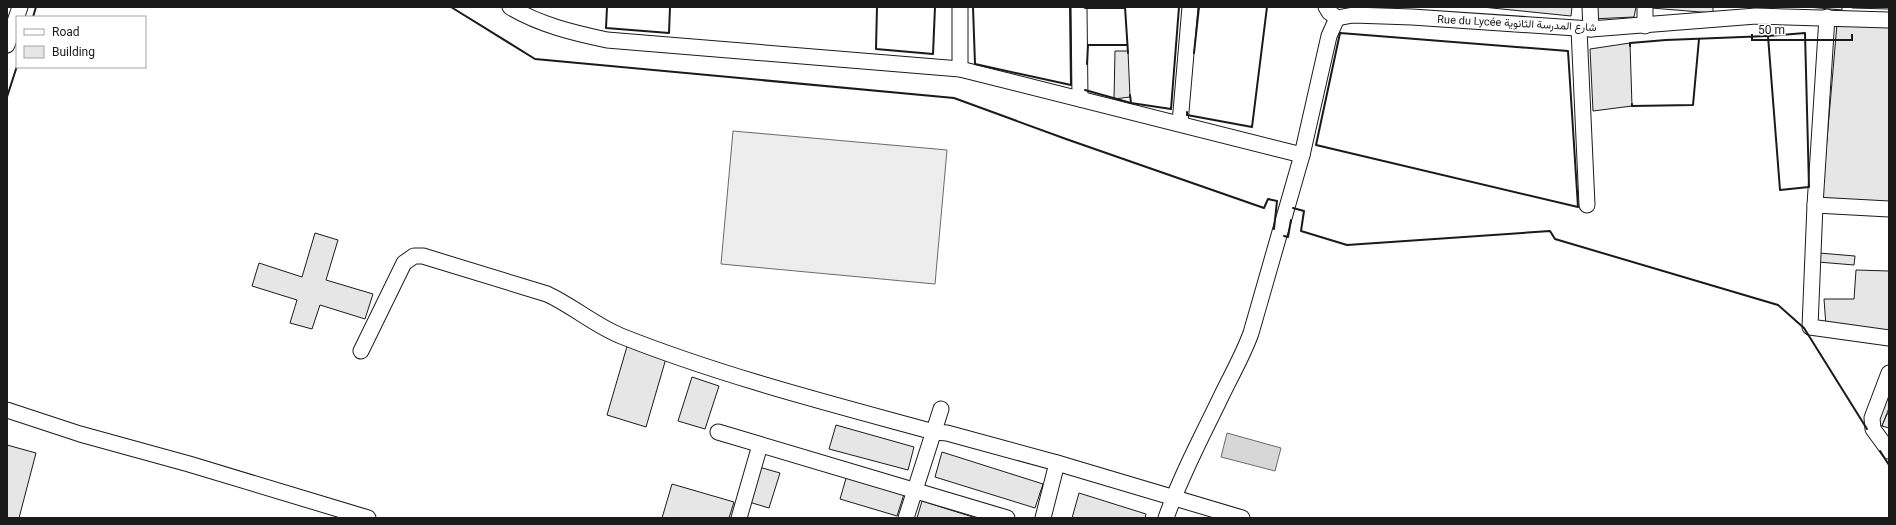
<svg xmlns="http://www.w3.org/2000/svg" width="1896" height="525" font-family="Roboto,Vazirmatn,sans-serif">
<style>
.built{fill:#ededed;stroke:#6a6a6a}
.water{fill:#d7d7d7;stroke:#6a6a6a}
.building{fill:#e6e6e6;stroke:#1a1a1a}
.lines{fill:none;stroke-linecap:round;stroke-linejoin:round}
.minor-casing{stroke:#1a1a1a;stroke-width:17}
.minor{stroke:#fff;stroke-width:15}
.wall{stroke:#1a1a1a;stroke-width:2}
.labels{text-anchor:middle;stroke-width:3;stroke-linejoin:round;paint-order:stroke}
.street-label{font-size:11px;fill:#1a1a1a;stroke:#fff}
</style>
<rect width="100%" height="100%" fill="#fff"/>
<polygon class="built" points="733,131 947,150 935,284 721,264"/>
<polygon class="water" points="1227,433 1281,448 1275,471 1221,457"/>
<g class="building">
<polygon points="1482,7 1572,7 1571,16"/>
<polygon points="1590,7 1636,7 1634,17 1591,19"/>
<polygon points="1651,7 1713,7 1713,13 1651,8"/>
<polygon points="1807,7 1842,7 1842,10"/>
<polygon points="1852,7 1889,7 1889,9 1852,8"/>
<polygon points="1837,24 1889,25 1889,204 1822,198"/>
<polygon points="1630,43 1632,106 1593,111 1590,49"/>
<polygon points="1115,51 1128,51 1130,97 1114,99"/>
<polygon points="315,233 338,240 326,280 373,294 365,319 320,305 312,329 290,323 297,300 252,286 259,263 302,277"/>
<polygon points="1819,253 1855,256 1854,265 1818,262"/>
<polygon points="1856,270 1889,271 1889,332 1826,326 1824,299 1854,299"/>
<polygon points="628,343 667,355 646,427 607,415"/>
<polygon points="692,377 719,386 705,429 678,421"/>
<polygon points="1886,395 1889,397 1889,408 1882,426 1875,423"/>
<polygon points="1887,414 1889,414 1889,428 1882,426"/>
<polygon points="836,425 914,447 908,470 829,449"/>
<polygon points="7,445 36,453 19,518 7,518"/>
<polygon points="942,452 1043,484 1035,508 935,477"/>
<polygon points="759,467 780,473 769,508 749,502"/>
<polygon points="847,475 905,491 897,516 840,499"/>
<polygon points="672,484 734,502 729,518 662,518"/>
<polygon points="1079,493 1146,514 1145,518 1072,518"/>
<polygon points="922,501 976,518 917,518"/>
</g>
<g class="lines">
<g class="minor-casing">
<g id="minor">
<path d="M510 7C540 25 574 33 607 40L960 69 1302 155"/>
<polyline points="960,7 960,69"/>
<polyline points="1079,7 1080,99"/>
<polyline points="1326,7 1329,12 1337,18"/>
<polyline points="1590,7 1591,29"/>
<polyline points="1645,7 1645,26"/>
<polyline points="1827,17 1815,205 1810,327 1889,338"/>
<polyline points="1337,18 1353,15 1412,17 1591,29 1756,16 1889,20"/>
<polyline points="1579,29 1587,205"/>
<polyline points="7,45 20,7"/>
<polyline points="1180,123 1190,7"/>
<polyline points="1815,205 1889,209"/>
<path d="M361 351 404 263 414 256H423L547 294C573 306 594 325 621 336 722 376 828 403 934 432L947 433 1057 463 1242 518"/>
<polyline points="1889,373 1872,418 1873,429 1889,451"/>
<polyline points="7,410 80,434 189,464 368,518"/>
<polyline points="718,432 1007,518"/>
<polyline points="739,518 760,445"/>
<polyline points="906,518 941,409"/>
<polyline points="1043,518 1057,463"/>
<path d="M1166 518C1180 478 1200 440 1218 403 1229 379 1242 358 1251 333L1302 155 1329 36 1337 18"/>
</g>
</g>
<use href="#minor" class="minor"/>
<g class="wall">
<polyline points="451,7 535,59 954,98 1066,139 1264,208 1268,199 1277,201 1274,229"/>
<polyline points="607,7 606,28 669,33 670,7"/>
<polyline points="877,7 876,49 933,54 935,7"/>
<polyline points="973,7 975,64 1071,85 1070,7"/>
<polyline points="1085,7 1085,8 1125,8"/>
<polyline points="1125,7 1128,53"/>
<polyline points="33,17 36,7"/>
<polygon points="1340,33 1568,51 1578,207 1316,145"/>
<polygon points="1805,33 1809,187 1780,190 1768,36"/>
<polyline points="1630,46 1630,43 1666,40 1768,36"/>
<polyline points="1194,53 1199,7"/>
<polyline points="1087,64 1088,45 1127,45"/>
<polyline points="1085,90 1131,103"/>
<polyline points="1130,95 1131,103 1171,109 1179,7"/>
<polyline points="7,97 17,66"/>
<polyline points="1632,104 1632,106 1693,105 1699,39"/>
<polyline points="1187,112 1187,115 1252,127 1267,7"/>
<polyline points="1293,208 1304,211 1301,231 1347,245 1550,231 1555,239 1778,305 1804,328 1867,429"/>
<polyline points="1284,236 1288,237 1291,220"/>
<polyline points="1880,451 1889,465"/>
</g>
</g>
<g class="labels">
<g class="street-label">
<text transform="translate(1517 23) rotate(3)" y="4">Rue du Lycée شارع المدرسة الثانوية</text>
</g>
</g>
<rect width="1896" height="525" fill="none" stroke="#1a1a1a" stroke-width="16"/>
<rect x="16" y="16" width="130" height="52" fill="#ffffff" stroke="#a3a3a3"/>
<rect x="24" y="29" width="20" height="6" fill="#ffffff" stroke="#a3a3a3"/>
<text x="52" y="36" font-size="12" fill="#1a1a1a">Road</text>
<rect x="24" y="46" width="20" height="12" fill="#e6e6e6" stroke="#a3a3a3"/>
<text x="52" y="56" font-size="12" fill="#1a1a1a">Building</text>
<path d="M1752 34v6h100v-6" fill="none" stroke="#1a1a1a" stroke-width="2"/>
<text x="1758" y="34" font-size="12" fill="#1a1a1a" stroke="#ffffff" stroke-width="3" paint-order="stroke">50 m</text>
</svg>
